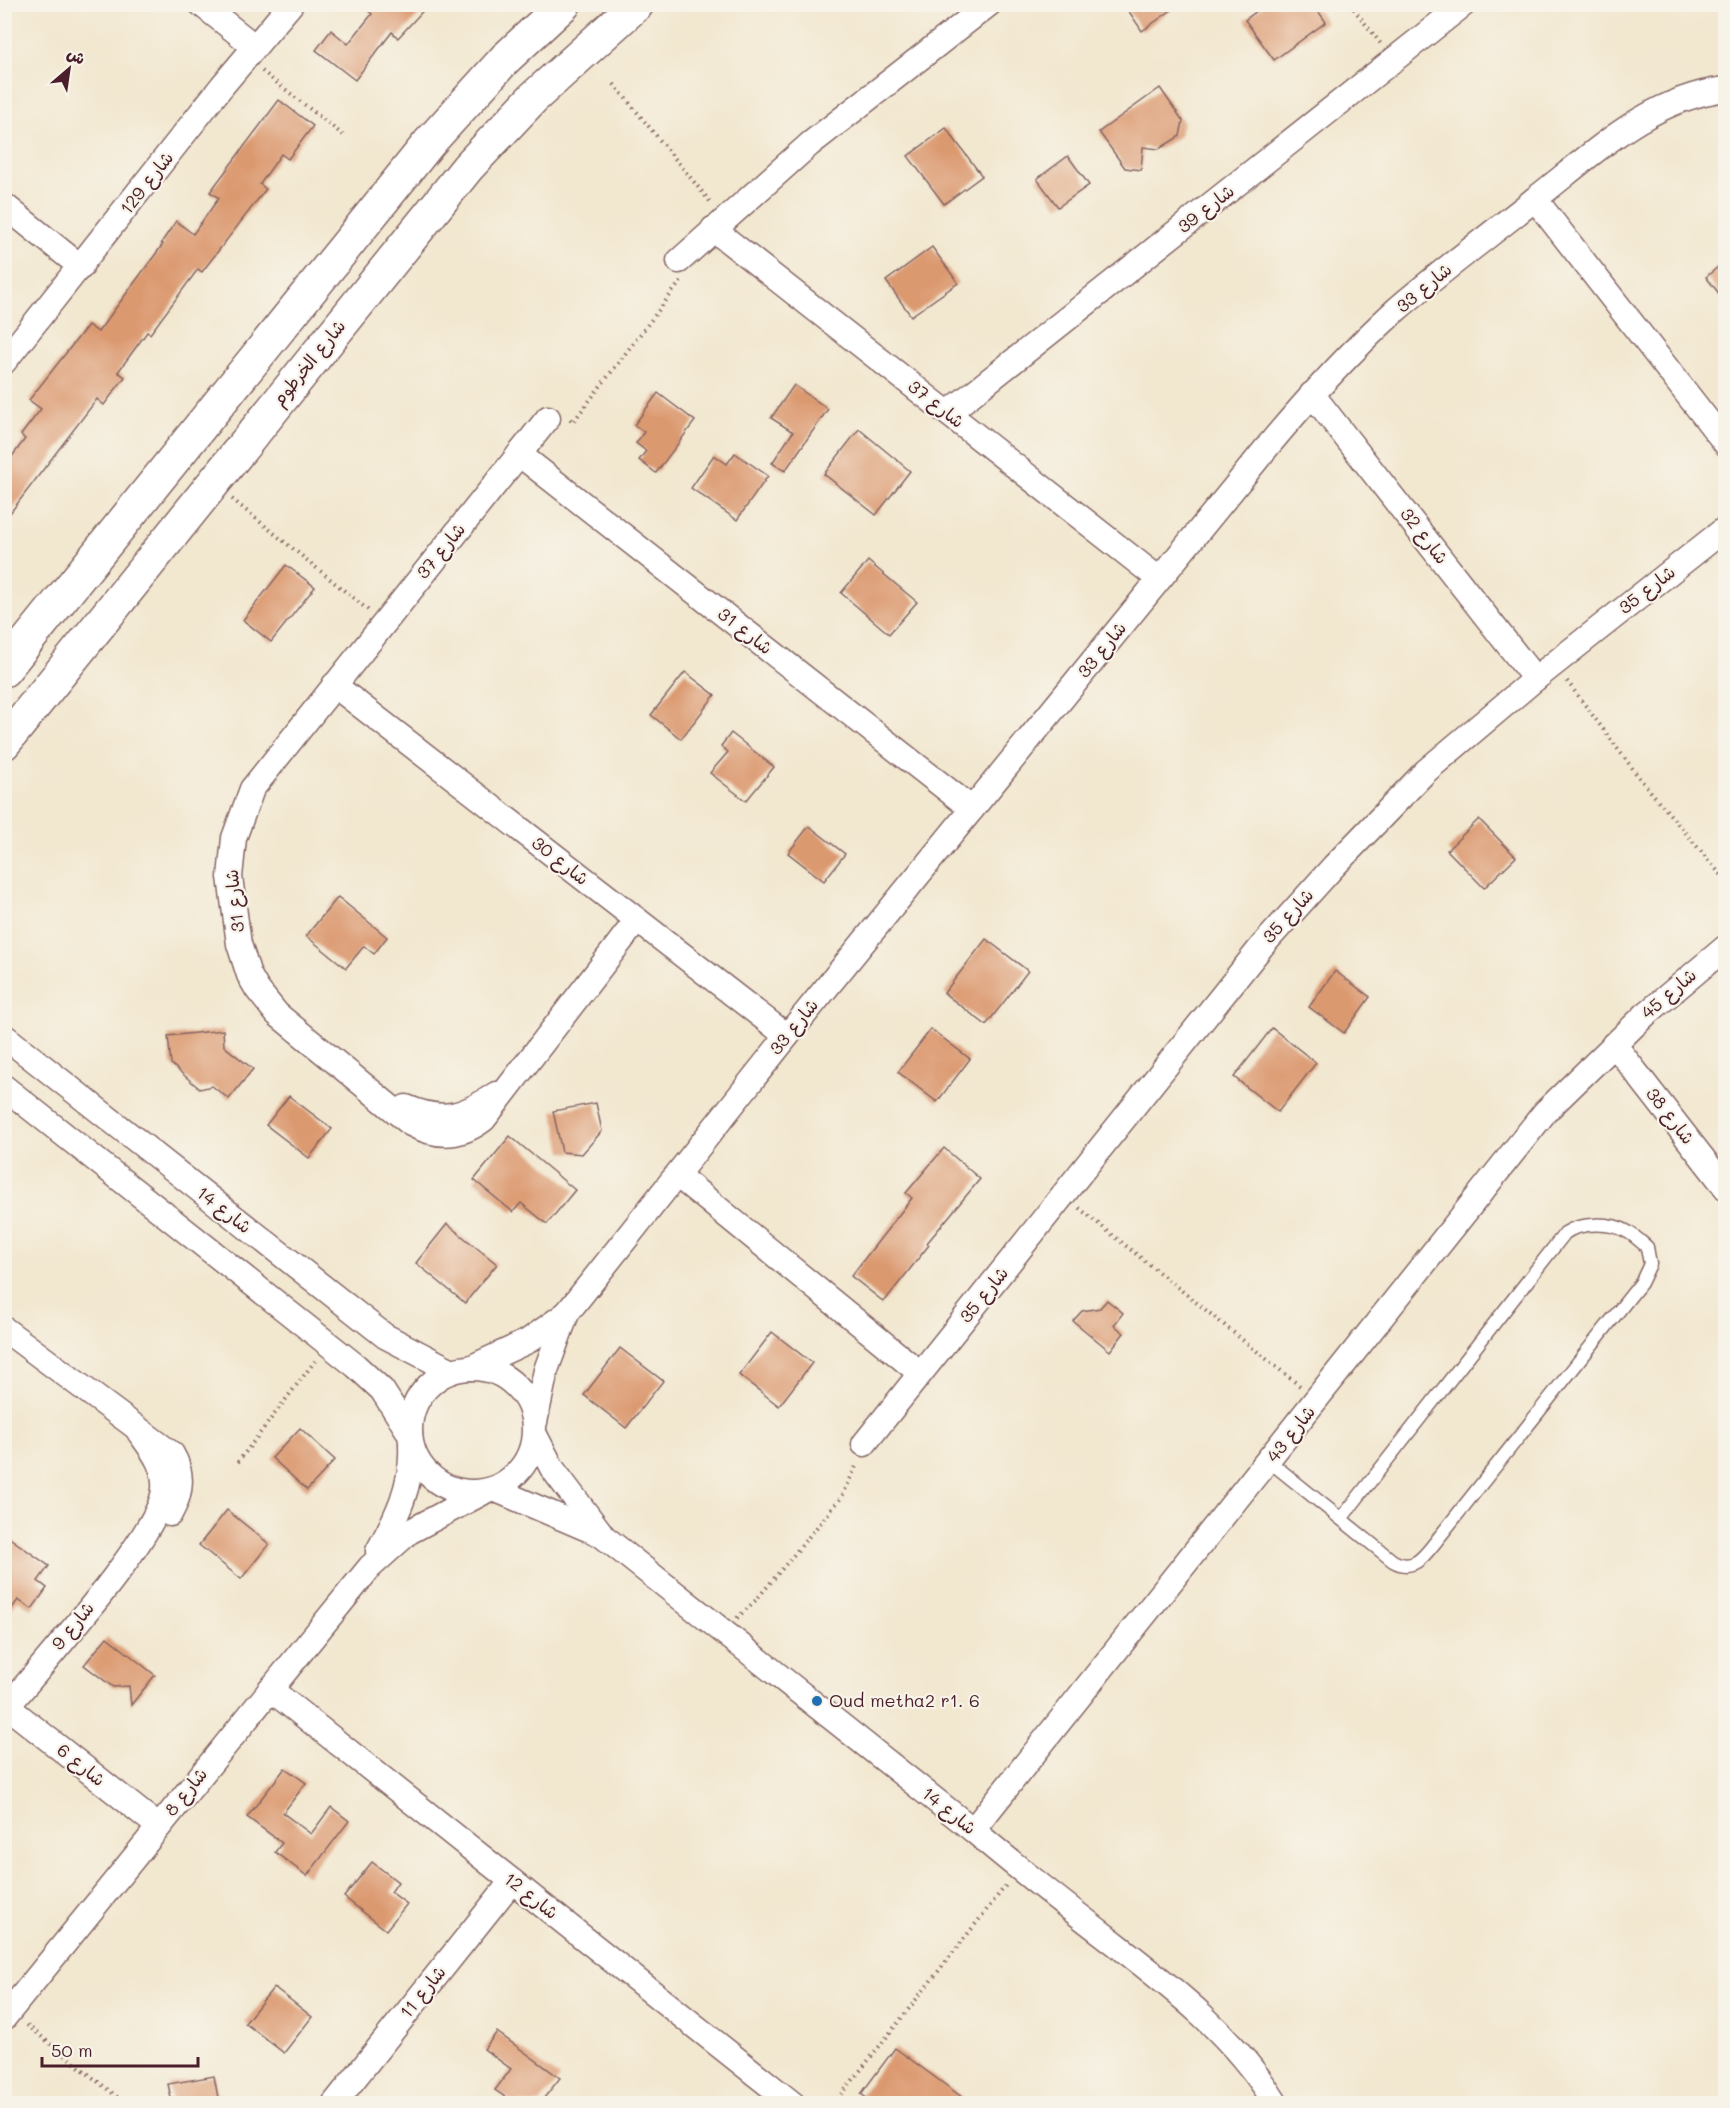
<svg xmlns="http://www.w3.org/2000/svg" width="1730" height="2108" font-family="Mali,'Playpen Sans Arabic',sans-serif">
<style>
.building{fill:#db9970}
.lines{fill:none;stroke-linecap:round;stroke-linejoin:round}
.service-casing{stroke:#856564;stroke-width:15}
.minor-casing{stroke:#856564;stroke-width:27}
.secondary-casing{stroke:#856564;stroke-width:36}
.path{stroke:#856564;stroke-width:4;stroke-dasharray:1.5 4.5;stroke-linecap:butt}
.service{stroke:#fff;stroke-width:12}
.minor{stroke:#fff;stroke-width:24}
.secondary{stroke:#fff;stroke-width:33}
.poi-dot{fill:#1f6fb2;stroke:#f7f3e8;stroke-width:2}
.labels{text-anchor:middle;stroke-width:4.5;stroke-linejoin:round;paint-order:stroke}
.street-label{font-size:18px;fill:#4a1f2b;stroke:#f7f3e8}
.poi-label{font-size:18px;fill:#4a1f2b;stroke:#f7f3e8;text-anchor:start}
</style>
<rect width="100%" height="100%" fill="#f7f3e8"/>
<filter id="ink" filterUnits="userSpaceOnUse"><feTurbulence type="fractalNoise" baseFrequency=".0167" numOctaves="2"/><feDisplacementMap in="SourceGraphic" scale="12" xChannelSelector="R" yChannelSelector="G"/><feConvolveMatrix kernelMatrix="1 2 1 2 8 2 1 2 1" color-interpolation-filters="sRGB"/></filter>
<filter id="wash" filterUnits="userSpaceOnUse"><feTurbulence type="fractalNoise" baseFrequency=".008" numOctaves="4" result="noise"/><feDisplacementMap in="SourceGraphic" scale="24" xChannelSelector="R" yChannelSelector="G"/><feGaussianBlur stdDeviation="1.35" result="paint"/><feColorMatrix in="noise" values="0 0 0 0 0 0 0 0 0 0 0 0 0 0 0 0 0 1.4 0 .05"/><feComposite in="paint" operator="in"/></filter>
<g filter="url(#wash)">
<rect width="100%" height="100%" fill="#f2e7cf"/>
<g id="blocks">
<g class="building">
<polygon points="362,4 429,4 398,38 392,32 355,80 316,50 331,30 348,44 372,14"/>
<polygon points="1124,4 1180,4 1142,31"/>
<polygon points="1266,4 1313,4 1326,22 1274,60 1245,20"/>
<polygon points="1160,88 1183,121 1180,136 1159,149 1143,147 1141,170 1125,168 1099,132"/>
<polygon points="279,100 313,126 288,159 281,154 260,184 266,189 202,272 198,269 150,334 147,332 118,372 125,377 104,405 97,399 4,521 4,467 25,439 21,435 41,409 29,400 88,325 98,332 163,244 161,243 176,221 193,234 219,198 210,192"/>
<polygon points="946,128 982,176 944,204 908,156"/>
<polygon points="1068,156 1089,185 1058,207 1037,179"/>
<polygon points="932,247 958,283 911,316 886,281"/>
<polygon points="1725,261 1725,301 1706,277"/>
<polygon points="794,385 828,409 785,471 772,463 793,432 771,418"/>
<polygon points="658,393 695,421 656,473 639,460 646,451 636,443 644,432 634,425"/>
<polygon points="859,429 910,471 876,515 824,474"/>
<polygon points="735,453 768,476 737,520 691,488 714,455 727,464"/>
<polygon points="868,561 917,602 889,634 841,593"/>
<polygon points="286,565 315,587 271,642 243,620"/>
<polygon points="685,672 715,695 681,739 651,715"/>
<polygon points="731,733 774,767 746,801 710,773 728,752 721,746"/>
<polygon points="1479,819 1516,857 1484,888 1447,850"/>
<polygon points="809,826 845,854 824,881 788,853"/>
<polygon points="338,897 387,937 374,954 364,946 346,968 306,936"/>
<polygon points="986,939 1028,971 986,1025 944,993"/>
<polygon points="1335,971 1370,997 1344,1033 1309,1007"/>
<polygon points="1272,1028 1316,1063 1278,1112 1234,1077"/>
<polygon points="931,1029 970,1059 937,1102 898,1072"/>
<polygon points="223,1030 224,1046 253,1069 229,1099 212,1086 200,1089 171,1064 168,1036"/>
<polygon points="289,1096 332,1129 309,1158 266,1125"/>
<polygon points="596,1103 602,1131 582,1154 562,1152 553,1111"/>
<polygon points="510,1136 575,1190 547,1224 521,1203 513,1212 474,1180"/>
<polygon points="944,1148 980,1179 927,1243 929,1245 884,1302 851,1276 912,1198 906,1193"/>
<polygon points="447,1224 497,1264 465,1303 416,1263"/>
<polygon points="1107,1300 1123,1313 1114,1325 1124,1333 1110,1351 1073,1321 1082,1311 1100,1308"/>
<polygon points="772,1332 812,1363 779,1406 739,1375"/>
<polygon points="620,1348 663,1381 626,1428 584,1395"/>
<polygon points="300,1428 335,1460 307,1490 272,1458"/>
<polygon points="227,1510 269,1544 241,1579 199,1545"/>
<polygon points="4,1534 49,1566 38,1581 47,1588 32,1609 18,1600 4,1619"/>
<polygon points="107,1637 155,1675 131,1705 129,1686 113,1687 84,1665"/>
<polygon points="285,1768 306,1783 283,1813 311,1834 331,1807 349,1821 307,1876 275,1852 282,1843 247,1817"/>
<polygon points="372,1862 398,1882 391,1892 407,1904 386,1930 344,1897"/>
<polygon points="274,1987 312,2017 284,2053 245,2023"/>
<polygon points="497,2032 560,2078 540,2103 514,2103 495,2090 511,2069 484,2049"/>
<polygon points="895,2048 970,2103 874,2103 861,2094"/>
<polygon points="214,2076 219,2103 172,2103 168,2084"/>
</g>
</g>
</g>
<g filter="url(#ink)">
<use href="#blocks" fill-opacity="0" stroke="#856564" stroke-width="1.5"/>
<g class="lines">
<g class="service-casing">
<path id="service" d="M1269 1461 1393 1561C1414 1573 1425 1555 1437 1540L1641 1283 1650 1264 1647 1247C1641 1242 1635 1236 1628 1232 1611 1222 1581 1222 1565 1233L1341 1519"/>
</g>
<g class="minor-casing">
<g id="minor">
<polyline points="201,4 254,46"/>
<polyline points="1535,199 1726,444"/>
<polyline points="4,205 81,267"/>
<polyline points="713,229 1159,579"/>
<polyline points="679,261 810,144 989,4"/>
<polyline points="4,362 222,86 291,4"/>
<polyline points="1312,394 1535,679"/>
<polyline points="948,413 1464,4"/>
<path d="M548 418 252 789 234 838 230 877 239 944 249 975 257 989 277 1014 411 1124C437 1138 461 1137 484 1119L637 920"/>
<polyline points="519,454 972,809"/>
<polyline points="334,685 787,1036"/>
<polyline points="4,1036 385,1336 452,1371"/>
<polyline points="1614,1044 1726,1188"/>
<polyline points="4,1087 356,1366 382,1390 410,1434"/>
<path d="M406 1107C443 1123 464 1116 496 1094"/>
<polyline points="677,1175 920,1373"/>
<path d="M4 1329 172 1454C184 1474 182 1493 170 1514"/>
<circle cx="472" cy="1430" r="62"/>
<path d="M470 1368 528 1341 567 1313 787 1036 1268 446C1308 398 1350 352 1396 310 1441 271 1489 236 1535 199 1593 154 1649 98 1726 89"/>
<polyline points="535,1422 546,1370 567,1313"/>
<path d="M535 1435 552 1468 604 1537 973 1830C1018 1869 1065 1905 1112 1941 1174 1989 1235 2036 1276 2104"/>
<polyline points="864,1444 1262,946 1334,866 1426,771 1535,679 1726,528"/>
<polyline points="494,1489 597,1533"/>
<path d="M378 1551C396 1518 413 1485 411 1446"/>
<polyline points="270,1689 793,2104"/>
<polyline points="4,1704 158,1826"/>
<path d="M8 1706C41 1666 161 1533 164 1489 166 1466 151 1449 139 1432"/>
<polyline points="973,1830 1545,1112 1645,1015 1726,947"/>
<polyline points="4,2018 370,1567 409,1532 482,1493"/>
<polyline points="334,2104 512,1881"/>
</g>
</g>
<g class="secondary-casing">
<g id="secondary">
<polyline points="4,670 429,143 505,59 564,4"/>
<polyline points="4,743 468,167 533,98 637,4"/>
</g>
</g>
<g class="path">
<polyline points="1350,4 1381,44"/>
<polyline points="262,71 343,135"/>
<polyline points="614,84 712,204"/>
<polyline points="570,419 573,422 681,281"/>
<polyline points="232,499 368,610"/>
<polyline points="1567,681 1641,780 1726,881"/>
<polyline points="1079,1208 1300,1386"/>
<polyline points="238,1462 315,1361"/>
<polyline points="737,1618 756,1600 842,1497 857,1464"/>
<polyline points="27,2025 126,2104"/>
<polyline points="834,2104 1007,1884"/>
</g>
<use href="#service" class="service"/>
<use href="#minor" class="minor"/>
<use href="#secondary" class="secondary"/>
</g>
</g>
<circle class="poi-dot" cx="817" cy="1701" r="6"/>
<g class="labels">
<g class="street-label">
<text transform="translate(147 183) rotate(-52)" y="6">شارع 129</text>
<text transform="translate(1206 209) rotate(-38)" y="6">شارع 39</text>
<text transform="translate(1424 288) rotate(-40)" y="6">شارع 33</text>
<text transform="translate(309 363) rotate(-51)" y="6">شارع الخرطوم</text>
<text transform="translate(936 404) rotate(38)" y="6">شارع 37</text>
<text transform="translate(1424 536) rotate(52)" y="6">شارع 32</text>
<text transform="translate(441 551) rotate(-51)" y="6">شارع 37</text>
<text transform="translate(1647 590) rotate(-38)" y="6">شارع 35</text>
<text transform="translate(745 631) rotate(38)" y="6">شارع 31</text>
<text transform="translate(1102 650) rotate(-51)" y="6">شارع 33</text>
<text transform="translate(560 861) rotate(38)" y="6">شارع 30</text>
<text transform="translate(235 901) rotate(-96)" y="6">شارع 31</text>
<text transform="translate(1288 916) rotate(-48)" y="6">شارع 35</text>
<text transform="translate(1669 994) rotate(-41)" y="6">شارع 45</text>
<text transform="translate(794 1027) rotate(-51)" y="6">شارع 33</text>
<text transform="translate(1670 1116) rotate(52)" y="6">شارع 38</text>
<text transform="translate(224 1210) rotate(38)" y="6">شارع 14</text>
<text transform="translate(984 1295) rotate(-51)" y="6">شارع 35</text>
<text transform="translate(1291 1434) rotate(-52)" y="6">شارع 43</text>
<text transform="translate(73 1626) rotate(-51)" y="6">شارع 9</text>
<text transform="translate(81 1765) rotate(39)" y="6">شارع 6</text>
<text transform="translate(186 1792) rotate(-51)" y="6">شارع 8</text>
<text transform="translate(949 1811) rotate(39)" y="6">شارع 14</text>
<text transform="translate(531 1896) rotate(38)" y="6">شارع 12</text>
<text transform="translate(423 1992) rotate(-51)" y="6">شارع 11</text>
</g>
<g class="poi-label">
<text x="829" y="1707">Oud metha2 r1. 6</text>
</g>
</g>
<rect width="1730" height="2108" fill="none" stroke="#f7f3e8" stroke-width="24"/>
<g transform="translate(69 69) rotate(29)" stroke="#f7f3e8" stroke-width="4.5" paint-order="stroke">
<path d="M0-4.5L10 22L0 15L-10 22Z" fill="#4a1f2b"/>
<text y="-9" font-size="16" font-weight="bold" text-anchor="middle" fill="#4a1f2b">ش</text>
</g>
<path d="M42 2057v9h156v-9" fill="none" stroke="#4a1f2b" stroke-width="3"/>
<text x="51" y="2057" font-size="18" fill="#4a1f2b" stroke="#f7f3e8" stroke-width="4.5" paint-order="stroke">50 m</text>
</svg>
